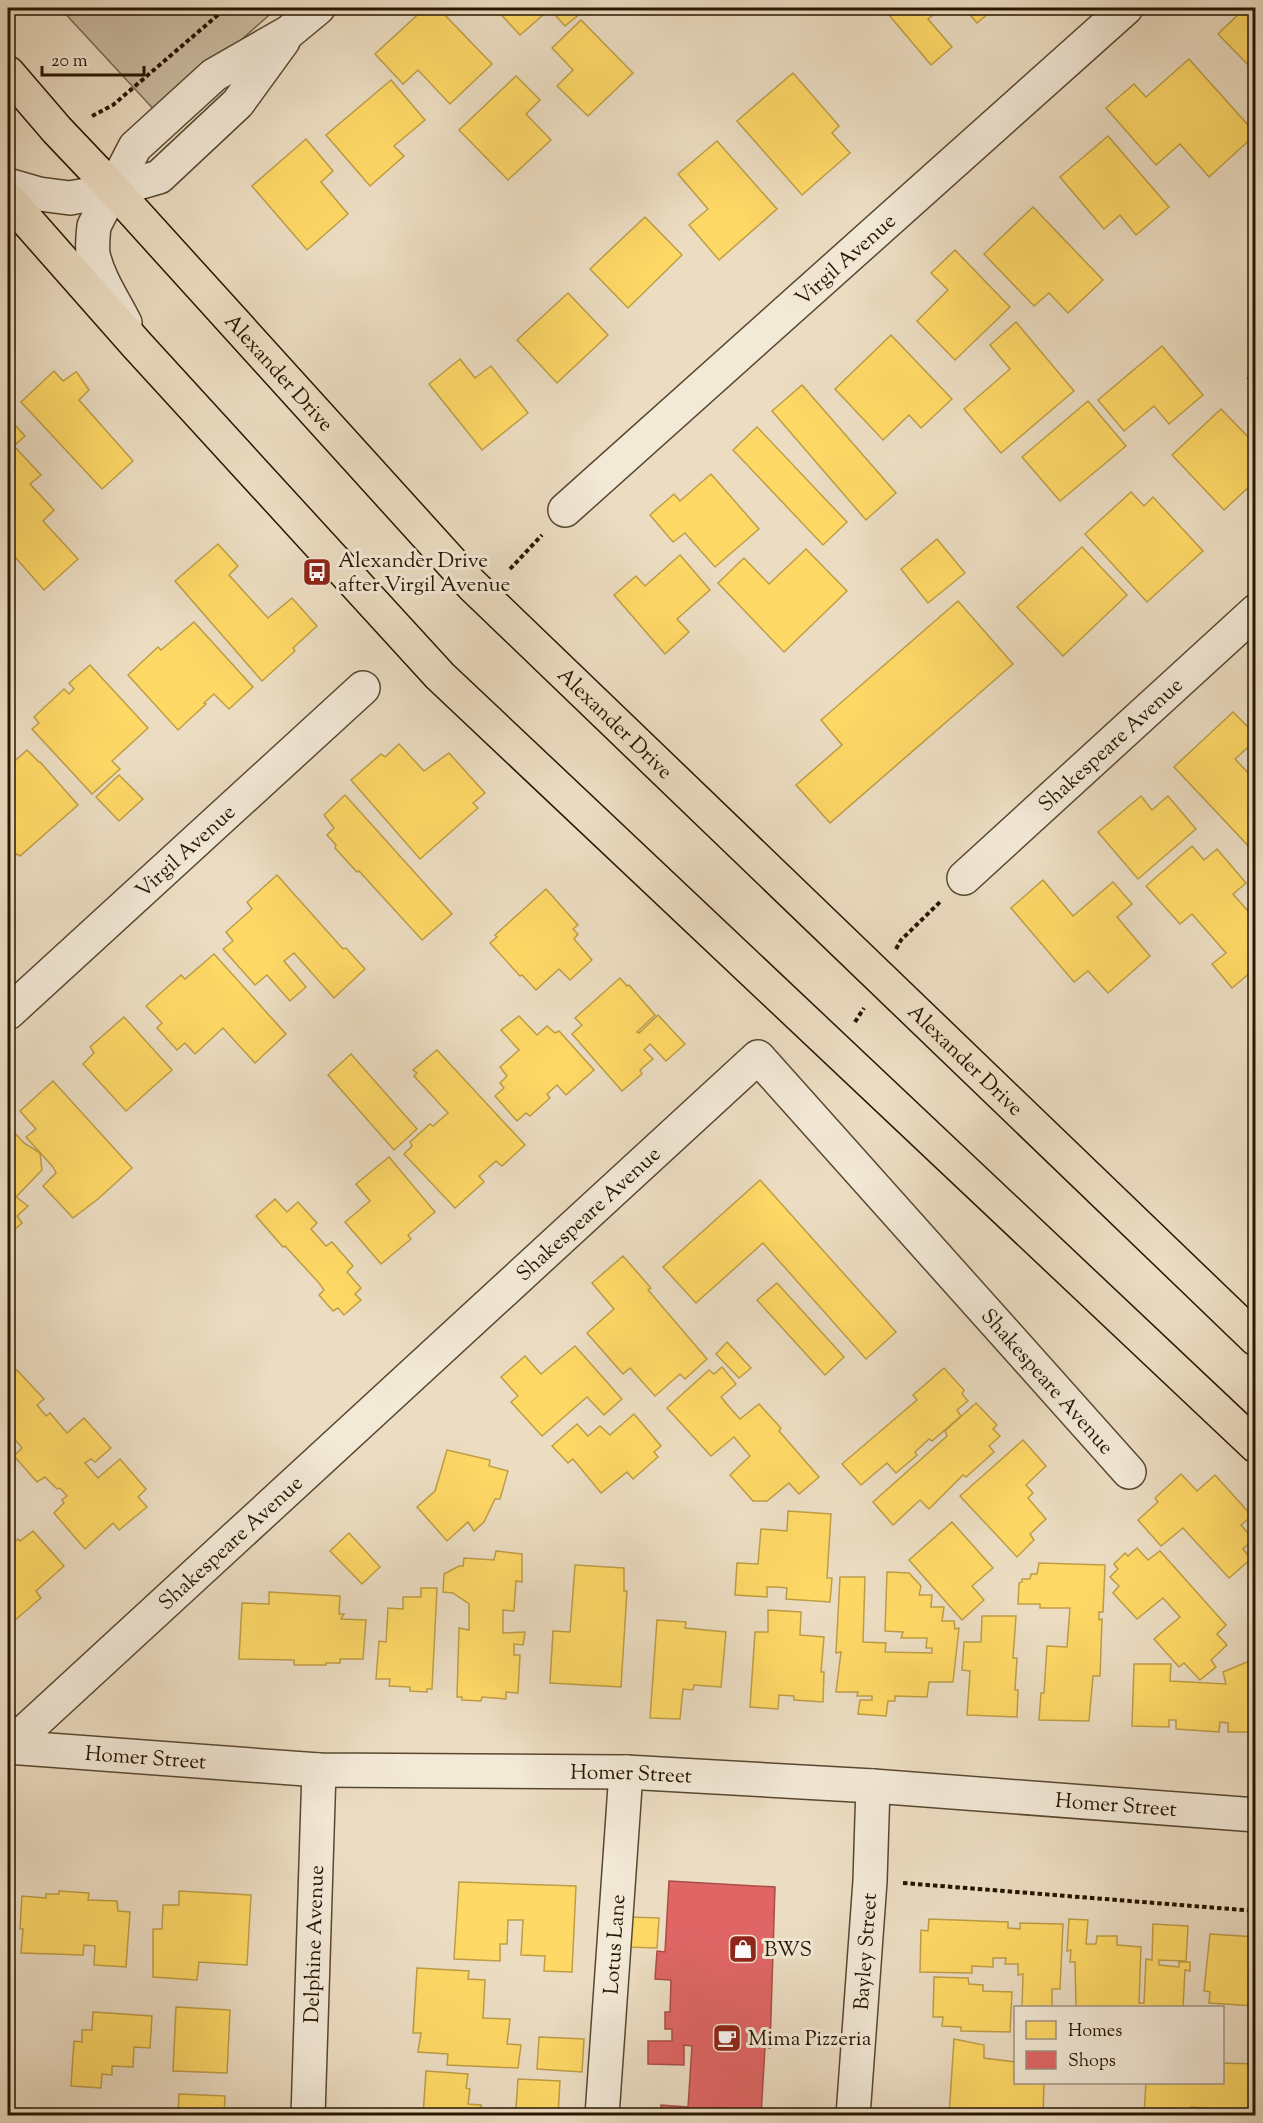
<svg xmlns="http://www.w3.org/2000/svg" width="1263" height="2123" font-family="'Sorts Mill Goudy',serif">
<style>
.green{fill:#cabba1;stroke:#786850;stroke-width:1.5}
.homes{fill:#ffd966;stroke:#be9e47;stroke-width:1.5}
.shops{fill:#e06666;stroke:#a84e47;stroke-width:1.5}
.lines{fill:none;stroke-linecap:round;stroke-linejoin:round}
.minor-casing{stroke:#584830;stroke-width:36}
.major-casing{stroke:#261600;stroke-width:36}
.path{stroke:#261600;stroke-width:4;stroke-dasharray:4.5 3;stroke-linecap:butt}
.minor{stroke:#f3e9d7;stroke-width:33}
.major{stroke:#ecddc2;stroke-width:33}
.labels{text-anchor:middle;stroke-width:6;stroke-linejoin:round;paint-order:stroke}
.street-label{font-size:21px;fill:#261600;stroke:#f3e9d7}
.poi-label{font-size:21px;fill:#261600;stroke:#f3e9d7;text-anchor:start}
</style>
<rect width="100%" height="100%" fill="#ecddc2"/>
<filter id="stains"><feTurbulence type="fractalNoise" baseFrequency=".00333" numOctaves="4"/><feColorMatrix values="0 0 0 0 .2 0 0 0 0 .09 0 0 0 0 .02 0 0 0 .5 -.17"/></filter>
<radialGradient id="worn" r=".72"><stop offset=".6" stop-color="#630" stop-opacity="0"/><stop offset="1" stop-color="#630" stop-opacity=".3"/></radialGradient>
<polygon class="green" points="60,8 277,8 158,114"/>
<g class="homes">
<polygon points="425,8 438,8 492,64 450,104 418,70 403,84 375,54"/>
<polygon points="495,8 587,8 565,26 550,9 520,35"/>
<polygon points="883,8 942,8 928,19 952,47 931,65"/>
<polygon points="964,8 995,8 977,23"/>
<polygon points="1245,8 1256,8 1256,73 1218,34"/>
<polygon points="581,20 633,73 588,116 557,86 573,70 552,48"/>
<polygon points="1189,59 1256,134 1209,177 1180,144 1156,165 1106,108 1134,84 1146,97"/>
<polygon points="793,73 839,126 832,133 850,153 802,195 737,121"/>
<polygon points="516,76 540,100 526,114 551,140 508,180 459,130"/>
<polygon points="391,80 425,120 394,146 404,156 370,186 326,135"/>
<polygon points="1108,136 1169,207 1136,235 1120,215 1104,229 1060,177"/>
<polygon points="306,139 333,171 321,182 348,214 307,250 252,186"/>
<polygon points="717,141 777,209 719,260 689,225 708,209 678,174"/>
<polygon points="1033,207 1103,280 1068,313 1049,293 1034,306 984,254"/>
<polygon points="645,217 682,255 628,308 590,269"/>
<polygon points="955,250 1010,307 955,360 917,321 948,290 931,273"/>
<polygon points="568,293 608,335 557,383 517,340"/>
<polygon points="1016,322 1074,391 1001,453 964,409 1010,369 990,345"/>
<polygon points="891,335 952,399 921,428 909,415 883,440 835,389"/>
<polygon points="1162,346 1203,395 1169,424 1154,406 1124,431 1098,400"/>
<polygon points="460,359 475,378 491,366 528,413 482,450 429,384"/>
<polygon points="1256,370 1256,387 1247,378"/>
<polygon points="54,371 63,381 76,372 78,374 89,390 79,400 133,461 102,489 21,402"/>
<polygon points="802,385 896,493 866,520 772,411"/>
<polygon points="1088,401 1126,446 1060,501 1022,457"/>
<polygon points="1221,409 1256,445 1256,488 1252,484 1224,510 1172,455"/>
<polygon points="8,417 25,436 14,446 41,475 30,484 54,510 43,521 78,559 44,590 8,549"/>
<polygon points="757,427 847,522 823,545 733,450"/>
<polygon points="711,474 759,529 715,567 685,533 673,542 650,515 674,494 680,501"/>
<polygon points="1131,492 1144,506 1153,497 1203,551 1147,602 1085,534"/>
<polygon points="937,539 965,573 928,603 901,569"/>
<polygon points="218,544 238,566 229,575 268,618 292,598 317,626 293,648 295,651 262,681 175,581"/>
<polygon points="1082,547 1127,595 1063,656 1017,607"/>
<polygon points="806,549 847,591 784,652 718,583 744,558 769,584"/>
<polygon points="680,555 710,590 677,619 689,632 665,654 614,595 636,576 645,586"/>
<polygon points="958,601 1013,664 830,823 796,785 842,745 821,720"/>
<polygon points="194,622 253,687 229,709 214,694 204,703 206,704 178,730 128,675 158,647 161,650"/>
<polygon points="90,665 148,728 112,761 120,769 92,794 32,729 39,723 34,717 64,689 69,694 74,689 69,683"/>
<polygon points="1233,712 1256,735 1256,740 1235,759 1256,781 1256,854 1174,767"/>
<polygon points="399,744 424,771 449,753 485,793 473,803 478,808 420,859 351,780 381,754 385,757"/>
<polygon points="27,750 39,762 40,762 78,805 20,856 17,854 8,863 8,767"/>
<polygon points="119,775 143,799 119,821 96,797"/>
<polygon points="345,795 452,914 422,940 359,871 357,872 335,848 336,845 327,835 334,828 324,815"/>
<polygon points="1141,796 1152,810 1168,796 1196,829 1138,879 1098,832"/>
<polygon points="1192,846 1204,860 1217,849 1246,883 1233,894 1256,920 1256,968 1232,988 1212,964 1226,953 1192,914 1180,924 1146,886"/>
<polygon points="277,875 343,949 346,948 365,969 334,998 294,953 284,961 306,987 290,1001 267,975 255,985 223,949 233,941 226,932 252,909 247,902"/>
<polygon points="1043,880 1073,916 1113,882 1132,904 1117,917 1150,956 1108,993 1088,971 1074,982 1011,908"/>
<polygon points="546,889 578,925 573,929 578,934 574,939 592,960 570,980 559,969 536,990 522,975 520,976 490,943 497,937 495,935"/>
<polygon points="214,954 286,1034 255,1063 223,1028 195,1054 185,1043 177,1050 157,1028 162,1023 146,1006 181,975 185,979"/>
<polygon points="620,978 627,986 629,985 655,1015 637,1032 639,1033 658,1015 685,1044 666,1061 650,1044 644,1050 653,1059 640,1070 642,1074 622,1091 572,1034 582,1025 575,1018"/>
<polygon points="519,1016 537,1035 547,1026 555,1033 559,1031 594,1070 566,1095 557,1085 547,1094 550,1098 530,1116 526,1113 517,1121 495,1096 504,1088 500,1083 507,1076 500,1067 519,1050 501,1030"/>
<polygon points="124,1017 172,1070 126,1111 83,1064 94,1053 90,1047"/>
<polygon points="437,1050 525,1145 502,1166 496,1161 479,1176 484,1182 455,1208 404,1154 412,1146 410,1142 430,1124 433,1126 448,1113 414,1076 417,1073 413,1070"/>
<polygon points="351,1054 417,1129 394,1150 328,1075"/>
<polygon points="53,1081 132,1168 98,1199 73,1218 43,1186 56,1173 53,1167 26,1137 36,1129 20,1111"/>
<polygon points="8,1126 24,1143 40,1153 42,1170 16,1197 8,1187"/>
<polygon points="389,1157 435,1212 408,1235 411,1239 381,1264 345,1222 370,1201 356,1184"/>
<polygon points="760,1180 896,1332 866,1359 763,1243 696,1303 663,1267"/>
<polygon points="8,1196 16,1197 28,1206 17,1216 22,1223 8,1236"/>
<polygon points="275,1199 287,1212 298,1202 317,1223 311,1229 326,1246 332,1242 353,1266 347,1272 361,1288 355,1294 361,1300 344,1315 338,1308 333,1311 319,1295 324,1290 319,1283 285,1246 283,1247 256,1216"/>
<polygon points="623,1256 651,1288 648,1290 707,1359 685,1379 680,1374 655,1396 630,1368 623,1374 587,1333 614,1309 592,1283"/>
<polygon points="777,1283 844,1357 825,1375 757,1300"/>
<polygon points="727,1342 751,1368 739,1378 716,1354"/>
<polygon points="575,1346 622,1399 604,1415 587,1397 542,1436 511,1402 518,1396 501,1377 525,1356 541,1374"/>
<polygon points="722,1367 736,1384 721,1397 731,1409 740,1419 759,1404 781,1428 779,1431 819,1477 799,1494 789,1483 767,1501 753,1501 730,1475 750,1456 734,1437 711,1456 667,1408 709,1370 714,1374"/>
<polygon points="944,1368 964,1390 962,1394 968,1401 957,1410 961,1416 932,1441 929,1439 915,1452 917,1455 896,1473 887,1463 861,1485 842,1464 917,1400 913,1395"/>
<polygon points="17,1370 44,1399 37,1405 46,1416 50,1413 67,1433 84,1418 111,1448 95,1462 91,1459 85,1463 98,1478 120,1459 146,1489 138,1497 147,1507 119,1530 113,1523 85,1549 54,1513 64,1503 62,1500 67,1496 60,1488 57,1489 45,1477 37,1482 14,1456 22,1448 12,1436 8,1440 8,1378"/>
<polygon points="976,1403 997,1425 993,1429 1000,1436 989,1446 994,1452 966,1477 963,1475 929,1509 920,1500 893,1525 873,1502 947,1436 945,1431"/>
<polygon points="634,1414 661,1446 654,1452 658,1457 633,1479 627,1472 601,1493 573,1459 568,1463 552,1446 577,1424 588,1436 600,1426 610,1435"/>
<polygon points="1023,1440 1046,1466 1026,1485 1033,1493 1028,1498 1046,1519 1030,1534 1034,1540 1017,1557 960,1496"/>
<polygon points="447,1450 490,1460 489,1466 508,1471 500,1499 495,1499 484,1522 474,1531 468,1522 447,1541 417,1507 435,1491"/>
<polygon points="1181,1474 1197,1491 1215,1475 1252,1516 1241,1525 1253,1539 1243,1549 1251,1559 1229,1578 1183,1528 1161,1546 1138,1520 1158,1502 1155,1498"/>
<polygon points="788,1511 831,1514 827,1578 832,1578 830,1602 786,1599 787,1588 777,1587 767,1587 767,1597 735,1595 737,1563 758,1564 761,1529 787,1531"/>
<polygon points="952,1522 993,1568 972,1586 984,1600 962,1620 909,1560"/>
<polygon points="33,1531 64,1566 36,1591 41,1598 14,1621 8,1614 8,1537 13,1543 18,1539 20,1541"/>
<polygon points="349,1533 380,1567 362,1584 330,1551"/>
<polygon points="1137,1548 1148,1560 1160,1551 1226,1625 1217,1634 1227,1645 1211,1660 1216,1667 1200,1680 1184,1663 1179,1667 1154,1639 1180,1617 1163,1598 1137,1619 1113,1593 1119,1586 1110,1577 1118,1569 1114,1564 1125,1553 1128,1556"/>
<polygon points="496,1551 522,1554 522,1582 516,1581 514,1611 503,1610 503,1633 525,1632 523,1645 514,1644 514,1655 520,1655 518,1693 506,1692 506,1699 482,1697 481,1701 462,1700 462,1697 457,1697 459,1628 469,1630 469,1604 453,1593 443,1592 444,1574 459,1566 463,1566 464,1558 494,1560"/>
<polygon points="1039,1563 1105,1565 1103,1612 1099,1612 1099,1620 1102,1619 1100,1676 1093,1676 1089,1721 1039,1720 1041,1693 1044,1693 1047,1646 1067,1647 1070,1608 1040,1608 1040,1604 1018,1604 1019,1583 1022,1582 1022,1579 1030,1579 1031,1574 1037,1574"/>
<polygon points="575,1565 624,1568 624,1591 627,1591 621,1687 550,1683 553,1631 570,1632"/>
<polygon points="887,1572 909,1573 921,1586 919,1595 932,1595 931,1607 944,1607 942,1621 954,1621 955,1629 959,1628 953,1682 929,1682 927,1697 895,1696 895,1701 888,1701 886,1716 858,1714 860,1700 872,1700 872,1696 857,1696 858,1692 836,1692 841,1652 836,1653 840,1577 865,1577 863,1642 886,1643 885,1652 932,1653 932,1648 926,1648 927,1638 901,1638 903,1632 885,1631"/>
<polygon points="421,1588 437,1588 432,1689 427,1689 427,1692 410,1691 410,1687 389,1686 390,1679 376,1679 379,1641 386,1642 388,1608 403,1609 403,1597 421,1597"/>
<polygon points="269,1592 340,1596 339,1614 344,1614 341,1619 366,1620 363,1659 340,1659 340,1663 326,1663 326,1665 294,1665 294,1660 239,1659 242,1603 269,1604"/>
<polygon points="768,1610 801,1612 800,1635 824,1637 821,1672 824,1672 823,1702 794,1700 794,1696 779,1695 778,1709 750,1707 755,1632 768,1632"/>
<polygon points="982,1616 1016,1616 1013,1658 1017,1658 1015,1690 1018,1690 1017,1717 967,1715 970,1671 962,1670 964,1642 981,1642"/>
<polygon points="657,1620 686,1622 685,1628 726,1632 721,1687 694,1685 693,1690 683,1689 680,1719 650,1718"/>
<polygon points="1254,1659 1256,1732 1228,1732 1228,1723 1220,1722 1219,1732 1176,1729 1176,1720 1169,1720 1169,1727 1132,1726 1134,1664 1171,1664 1170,1681 1226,1684 1223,1672"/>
<polygon points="459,1882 576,1886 572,1972 544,1971 545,1956 521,1955 523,1920 508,1920 507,1944 500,1944 500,1961 454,1959"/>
<polygon points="59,1891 89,1893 88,1900 117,1901 118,1911 130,1912 126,1967 94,1965 95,1946 84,1945 83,1955 21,1953 23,1929 20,1929 22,1896 46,1898 46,1894 59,1894"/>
<polygon points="179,1891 251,1895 247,1965 199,1962 197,1980 153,1977 153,1929 162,1929 163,1905 179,1905"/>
<polygon points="629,1917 659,1918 657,1948 626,1947"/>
<polygon points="929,1919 1008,1922 1008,1928 1020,1929 1020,1923 1063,1924 1060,1989 1052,1989 1052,2008 1022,2008 1023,1974 1018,1975 1018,1964 1005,1964 1006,1958 993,1958 993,1967 972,1966 972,1973 920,1972 921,1930 928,1931"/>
<polygon points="1069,1919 1088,1920 1086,1944 1096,1944 1097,1936 1117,1936 1117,1945 1141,1947 1139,2003 1144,2003 1146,1959 1152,1960 1153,1924 1188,1926 1186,1961 1159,1960 1159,1965 1179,1967 1179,1962 1190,1962 1190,1971 1185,1970 1183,2008 1076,2008 1075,1962 1070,1962 1071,1950 1067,1951"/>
<polygon points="1210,1934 1256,1937 1256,2028 1253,2028 1255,2006 1209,2003 1210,1992 1204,1991"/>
<polygon points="417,1968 469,1971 468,1979 485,1980 483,2018 510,2019 507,2044 521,2045 518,2068 447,2065 448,2054 418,2052 421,2033 413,2033"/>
<polygon points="934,1977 968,1978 969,1984 983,1985 983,1991 1012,1992 1010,2032 961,2031 961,2027 942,2026 943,2017 933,2017"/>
<polygon points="176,2007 230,2010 227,2073 173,2071"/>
<polygon points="93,2012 152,2016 150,2048 134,2047 133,2067 112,2066 112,2075 102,2074 101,2088 71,2086 74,2041 82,2042 82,2030 92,2030"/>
<polygon points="539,2037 584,2039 582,2072 537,2069"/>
<polygon points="954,2039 984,2045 984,2058 1015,2062 1014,2078 1016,2078 1016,2082 1044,2082 1043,2116 949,2116"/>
<polygon points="1222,2063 1256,2064 1256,2116 1222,2116 1216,2109 1191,2107 1191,2116 1144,2116 1146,2082 1222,2082"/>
<polygon points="426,2071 468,2074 466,2088 470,2089 468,2104 481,2105 480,2116 423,2116"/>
<polygon points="518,2079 560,2081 558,2116 511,2116 512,2108 516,2108"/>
<polygon points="179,2094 225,2096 224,2116 178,2116"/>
</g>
<polygon class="shops" points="669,1881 775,1887 770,2048 765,2047 761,2116 677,2116 677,2112 661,2111 661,2105 688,2107 692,2046 684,2045 684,2065 648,2064 648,2041 672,2041 672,2029 665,2029 665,2012 670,2012 671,1980 655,1979 657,1951 665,1952"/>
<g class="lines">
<g class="minor-casing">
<g id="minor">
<polyline points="8,185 39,194 70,198 114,190 159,177 238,103 283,41"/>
<path d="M125 323C114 301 98 278 93 254 92 245 93 235 94 226L135 147 214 75 289 32 318 8"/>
<path id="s1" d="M565 510 1126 8"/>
<path id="s2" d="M964 878 1256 611"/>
<path id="s3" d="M8 1013 363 688"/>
<path id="s4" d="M8 1747 758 1057 1129 1472"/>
<path id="s5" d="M8 1747 319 1770 626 1772 873 1786 1256 1815"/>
<path id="s6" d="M308 2116 319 1770"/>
<path id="s7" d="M602 2116 626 1772"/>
<path id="s8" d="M853 2116 870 1881 873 1786"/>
</g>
</g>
<g class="major-casing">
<g id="major">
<path id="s9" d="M8 73 57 130 114 190 472 585 1256 1339"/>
<polyline points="8,199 137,345 440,676 1256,1446"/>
</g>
</g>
<g class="path">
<polyline points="92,116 113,105 226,8"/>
<polyline points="510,569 542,535"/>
<polyline points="896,949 901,940 940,902"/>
<polyline points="855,1022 864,1008"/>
<polyline points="903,1883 1256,1911"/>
</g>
<use href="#minor" class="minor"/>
<use href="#major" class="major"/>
</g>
<defs>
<g id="bus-square" transform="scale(1.5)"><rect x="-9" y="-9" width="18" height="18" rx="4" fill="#8f2418" stroke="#f3e9d7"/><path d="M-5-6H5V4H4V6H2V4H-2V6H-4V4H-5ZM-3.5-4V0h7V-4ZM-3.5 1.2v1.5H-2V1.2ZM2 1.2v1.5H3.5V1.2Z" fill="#fff"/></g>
<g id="shop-square" transform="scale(1.5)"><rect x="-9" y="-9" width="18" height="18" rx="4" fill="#8f2418" stroke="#f3e9d7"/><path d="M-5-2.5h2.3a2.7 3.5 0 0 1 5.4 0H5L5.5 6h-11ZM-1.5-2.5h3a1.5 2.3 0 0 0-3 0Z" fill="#fff"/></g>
<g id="cafe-square" transform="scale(1.5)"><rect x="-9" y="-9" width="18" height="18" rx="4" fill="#8f2418" stroke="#f3e9d7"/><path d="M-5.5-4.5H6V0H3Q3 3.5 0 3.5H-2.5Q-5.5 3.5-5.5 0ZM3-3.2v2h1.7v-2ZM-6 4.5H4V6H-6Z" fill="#fff"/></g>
</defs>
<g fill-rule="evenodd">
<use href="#bus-square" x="317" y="572"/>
<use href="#shop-square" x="743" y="1949"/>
<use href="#cafe-square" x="727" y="2038"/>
</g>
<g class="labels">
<g class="street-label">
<text dy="7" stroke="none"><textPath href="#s1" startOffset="376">Virgil Avenue</textPath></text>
<text dy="7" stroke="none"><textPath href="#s9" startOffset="404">Alexander Drive</textPath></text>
<text dy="7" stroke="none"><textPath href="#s9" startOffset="890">Alexander Drive</textPath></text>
<text dy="7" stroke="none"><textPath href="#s2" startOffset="198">Shakespeare Avenue</textPath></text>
<text dy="7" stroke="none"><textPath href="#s3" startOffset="240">Virgil Avenue</textPath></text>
<text dy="7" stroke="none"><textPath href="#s9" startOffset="1376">Alexander Drive</textPath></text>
<text dy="7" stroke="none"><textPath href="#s4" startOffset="788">Shakespeare Avenue</textPath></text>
<text dy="7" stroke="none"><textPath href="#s4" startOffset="1454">Shakespeare Avenue</textPath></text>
<text dy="7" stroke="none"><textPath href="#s4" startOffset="302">Shakespeare Avenue</textPath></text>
<text dy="7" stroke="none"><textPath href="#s5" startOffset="138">Homer Street</textPath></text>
<text dy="7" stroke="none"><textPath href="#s5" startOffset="624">Homer Street</textPath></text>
<text dy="7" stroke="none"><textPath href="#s5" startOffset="1110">Homer Street</textPath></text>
<text dy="7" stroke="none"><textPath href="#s6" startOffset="172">Delphine Avenue</textPath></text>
<text dy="7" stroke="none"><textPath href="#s7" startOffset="172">Lotus Lane</textPath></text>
<text dy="7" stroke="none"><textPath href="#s8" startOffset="165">Bayley Street</textPath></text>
</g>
<g class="poi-label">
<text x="338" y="567">Alexander Drive<tspan x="338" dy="24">after Virgil Avenue</tspan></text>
<text x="764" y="1956">BWS</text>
<text x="748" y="2045">Mima Pizzeria</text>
</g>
</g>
<rect width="1263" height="2123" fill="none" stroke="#ecddc2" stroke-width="30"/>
<rect x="9" y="9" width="1245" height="2105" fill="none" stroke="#261600" stroke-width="3"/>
<rect x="15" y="15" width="1233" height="2093" fill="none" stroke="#261600" stroke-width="1.5"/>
<rect x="1014" y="2006" width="210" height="78" fill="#f3e9d7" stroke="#a19581" stroke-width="1.5"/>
<rect x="1026" y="2021" width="30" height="18" fill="#ffd966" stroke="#a19581" stroke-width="1.5"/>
<text x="1068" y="2036" font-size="18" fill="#261600">Homes</text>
<rect x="1026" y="2051" width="30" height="18" fill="#e06666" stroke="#a19581" stroke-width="1.5"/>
<text x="1068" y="2066" font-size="18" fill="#261600">Shops</text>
<path d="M42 66v9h102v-9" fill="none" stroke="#261600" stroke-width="3"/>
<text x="51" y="66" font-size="18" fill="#261600" stroke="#f3e9d7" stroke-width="4.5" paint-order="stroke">20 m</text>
<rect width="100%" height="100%" filter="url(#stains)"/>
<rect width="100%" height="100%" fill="url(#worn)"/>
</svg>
